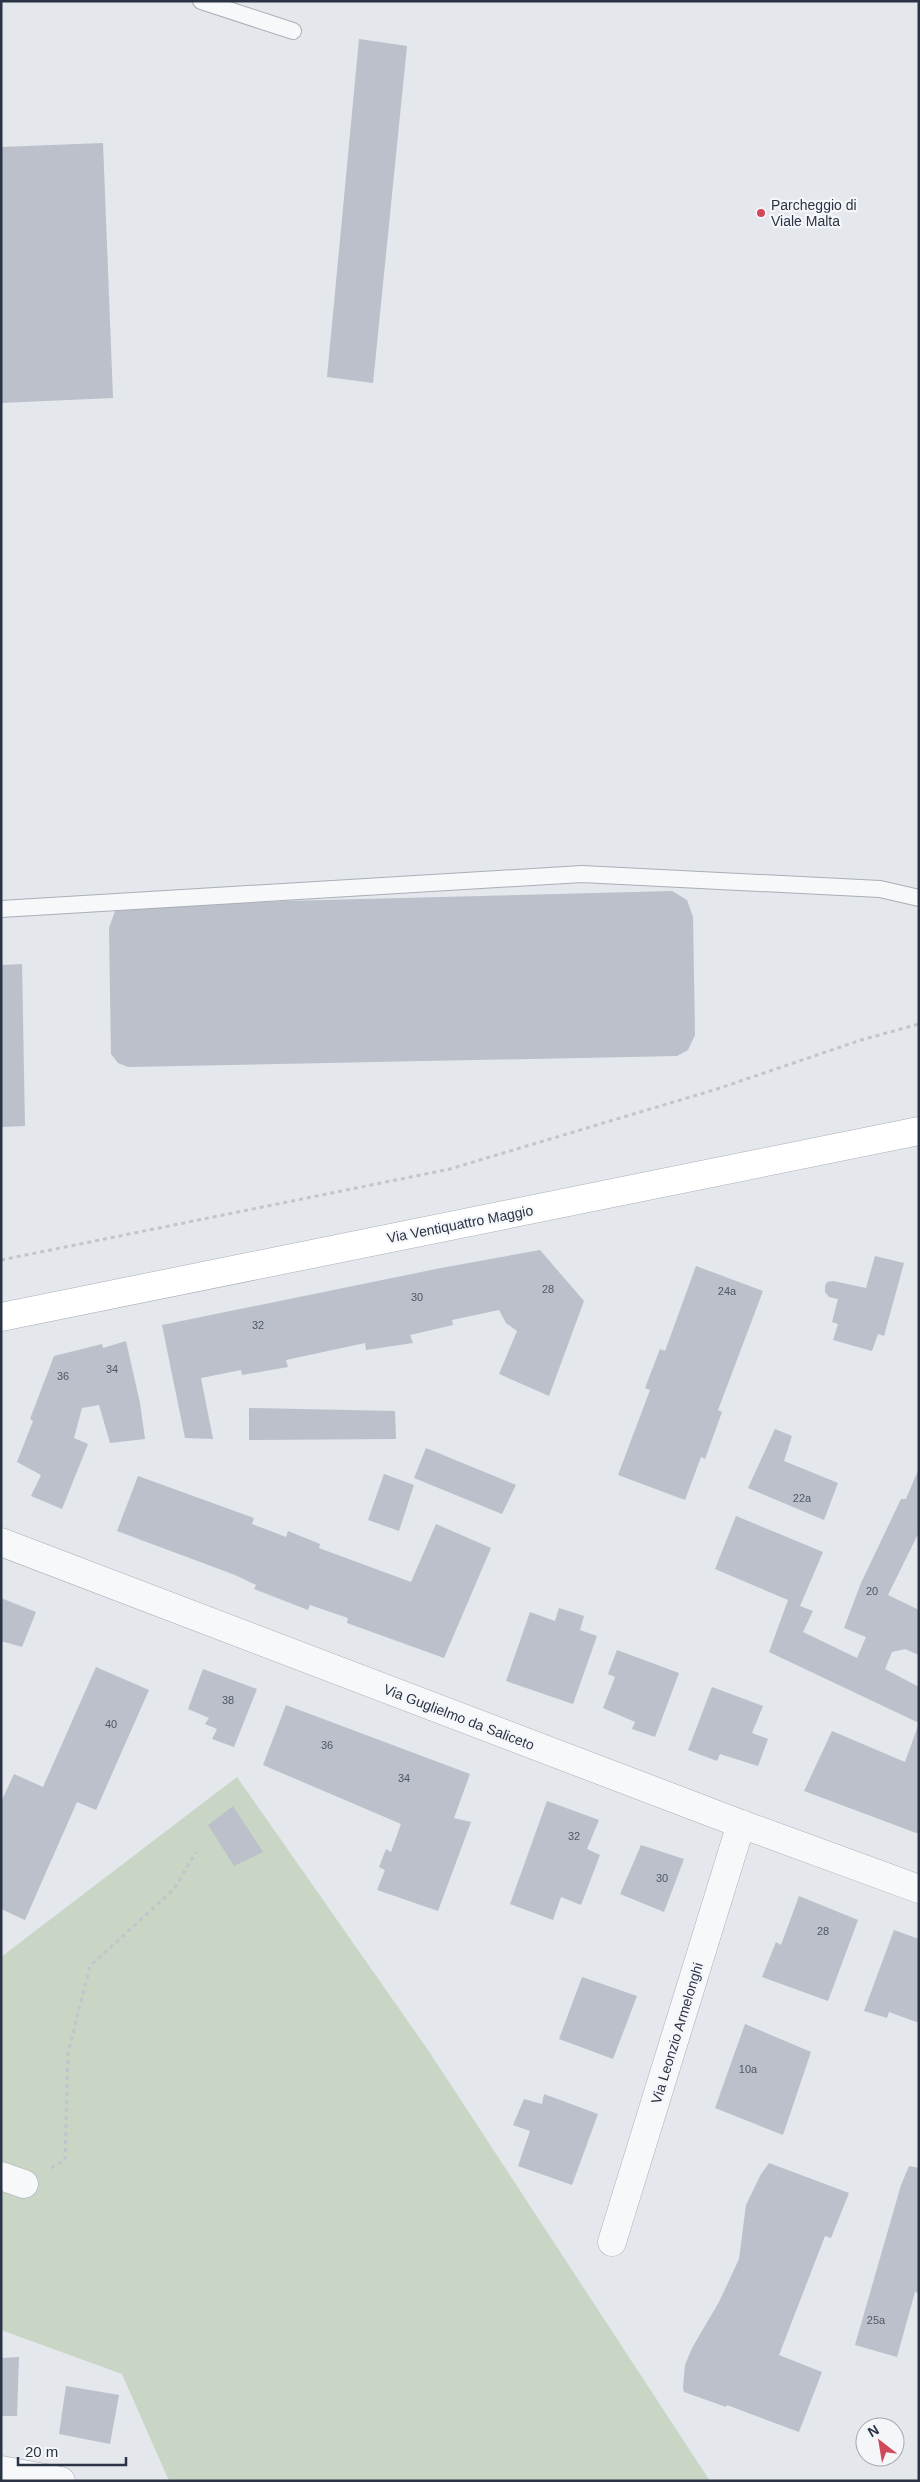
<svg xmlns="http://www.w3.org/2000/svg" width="920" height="2482" font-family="Arial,sans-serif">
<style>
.green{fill:#c9d6c5}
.building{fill:#bbc0ca}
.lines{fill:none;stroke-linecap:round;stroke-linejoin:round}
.service-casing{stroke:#a9aeb7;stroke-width:18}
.minor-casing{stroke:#a9aeb7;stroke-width:29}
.secondary-casing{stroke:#a9aeb7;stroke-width:29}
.path{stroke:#c2c5cb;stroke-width:3;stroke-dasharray:4 4;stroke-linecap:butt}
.service{stroke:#f7f8fa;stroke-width:16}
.minor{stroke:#f7f8fa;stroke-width:28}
.secondary{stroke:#fff;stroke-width:28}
.poi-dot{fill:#d1495b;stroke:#f4f6f9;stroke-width:2}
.labels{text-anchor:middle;stroke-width:4.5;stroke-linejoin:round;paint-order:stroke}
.number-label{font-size:11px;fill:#4f5766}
.poi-label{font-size:14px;fill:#2b3445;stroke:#f4f6f9;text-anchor:start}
.street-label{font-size:14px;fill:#2b3445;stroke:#f4f6f9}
</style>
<rect width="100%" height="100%" fill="#e4e7ec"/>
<polygon class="green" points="237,1777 428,2050 710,2481 169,2481 122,2374 1,2330 1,1957"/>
<g class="building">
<polygon points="359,39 407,46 373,383 327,377"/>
<polygon points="103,143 113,398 1,403 1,147"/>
<polygon points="672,891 687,900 693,917 695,1035 688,1050 677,1056 128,1067 118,1063 111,1054 109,928 115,911 129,905"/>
<polygon points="22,964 25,1126 1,1127 1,965"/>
<polygon points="540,1250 584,1301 549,1396 499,1374 517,1331 506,1323 499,1310 452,1320 453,1325 410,1335 413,1343 366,1350 365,1343 286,1360 288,1367 242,1375 241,1370 201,1378 213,1439 185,1438 162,1325 441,1268"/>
<polygon points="875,1256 904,1263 884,1336 878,1334 872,1351 833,1340 838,1324 832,1322 838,1299 829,1297 825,1292 825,1286 827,1282 833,1281 866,1288"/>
<polygon points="696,1266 763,1291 718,1410 722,1412 705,1459 701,1457 685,1500 618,1475 650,1390 645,1388 660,1349 665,1351"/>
<polygon points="126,1341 140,1403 145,1439 110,1443 99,1405 82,1408 74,1438 88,1444 62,1509 31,1496 41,1475 17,1462 33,1421 30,1419 54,1356 102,1344 103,1348"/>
<polygon points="249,1408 395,1411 396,1439 249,1440"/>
<polygon points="775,1429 792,1436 784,1461 838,1483 824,1520 748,1488"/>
<polygon points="426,1448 516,1485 502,1514 414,1478"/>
<polygon points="919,1468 919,1532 888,1595 919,1610 919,1655 905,1649 892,1652 885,1669 919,1687 919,1723 769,1652 788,1600 715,1569 736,1516 823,1552 800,1606 813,1611 803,1632 857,1658 866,1637 844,1628 861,1583 901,1499 906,1499"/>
<polygon points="384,1474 414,1485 399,1531 368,1520"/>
<polygon points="138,1476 254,1518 252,1524 286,1537 288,1531 320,1544 319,1548 411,1582 436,1524 491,1548 444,1658 347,1623 348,1618 310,1605 308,1610 254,1589 256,1585 235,1575 117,1531"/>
<polygon points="1,1598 36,1612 22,1647 1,1641"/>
<polygon points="559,1608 584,1616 580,1630 597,1636 573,1704 506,1681 530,1612 555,1621"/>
<polygon points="617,1650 679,1673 655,1737 632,1729 635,1722 603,1708 615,1677 608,1674"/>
<polygon points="96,1667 149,1690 96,1810 77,1802 25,1920 1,1909 1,1802 14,1774 43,1787"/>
<polygon points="203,1669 257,1689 234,1747 212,1739 217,1729 205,1724 209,1718 188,1709"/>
<polygon points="712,1687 763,1706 752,1733 768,1739 758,1766 720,1754 717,1761 688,1750"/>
<polygon points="286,1705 470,1774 454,1818 471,1822 438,1911 377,1890 385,1870 379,1867 386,1849 391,1852 401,1824 263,1765"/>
<polygon points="919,1723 919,1834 804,1791 832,1731 905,1762"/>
<polygon points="547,1801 599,1820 587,1849 600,1855 581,1905 561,1897 553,1920 510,1904"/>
<polygon points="233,1806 263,1852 234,1866 208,1825"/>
<polygon points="641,1845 684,1859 664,1912 620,1894"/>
<polygon points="799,1896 858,1920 828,2001 762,1977 776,1942 781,1945"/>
<polygon points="894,1930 919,1939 919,2023 889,2012 887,2018 864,2011"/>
<polygon points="582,1977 637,1996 613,2059 559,2039"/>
<polygon points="745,2024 811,2052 783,2135 715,2108"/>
<polygon points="544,2094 598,2114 572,2185 518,2166 530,2131 513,2125 524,2099 542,2104"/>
<polygon points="769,2163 849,2193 831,2238 825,2236 779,2355 822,2372 799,2432 727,2405 726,2407 684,2392 683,2387 685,2365 692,2348 719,2302 739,2259 746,2205 761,2174"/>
<polygon points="909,2166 919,2168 919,2293 915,2292 897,2357 855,2345 901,2185"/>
<polygon points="19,2357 17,2416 1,2416 1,2358"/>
<polygon points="66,2386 119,2395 110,2444 59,2434"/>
</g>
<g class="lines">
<g class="service-casing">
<g id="service">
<polyline points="201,1 293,31"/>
<polyline points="1,909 582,874 880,889 919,898"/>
</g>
</g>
<g class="minor-casing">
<g id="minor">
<polyline points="1,1542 741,1824 919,1889"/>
<polyline points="1,2176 24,2184"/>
<polyline points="612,2242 741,1824"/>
<polyline points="1,2470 61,2481"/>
</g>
</g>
<g class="secondary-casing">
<polyline id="secondary" points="1,1317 919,1131"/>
</g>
<g class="path">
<polyline points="1,1260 450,1169 717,1089 861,1040 919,1024"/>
<polyline points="51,2168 65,2160 68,2053 90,1966 174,1889 196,1852"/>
</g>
<use href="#service" class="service"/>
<use href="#minor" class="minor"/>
<use href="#secondary" class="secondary"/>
</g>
<circle class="poi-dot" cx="761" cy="213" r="5"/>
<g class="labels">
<g class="number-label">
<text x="548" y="1293">28</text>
<text x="727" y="1295">24a</text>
<text x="417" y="1301">30</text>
<text x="258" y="1329">32</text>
<text x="112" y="1373">34</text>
<text x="63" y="1380">36</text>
<text x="802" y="1502">22a</text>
<text x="872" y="1595">20</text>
<text x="228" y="1704">38</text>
<text x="111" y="1728">40</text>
<text x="327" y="1749">36</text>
<text x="404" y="1782">34</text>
<text x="574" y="1840">32</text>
<text x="662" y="1882">30</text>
<text x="823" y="1935">28</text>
<text x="748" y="2073">10a</text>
<text x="876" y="2324">25a</text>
</g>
<g class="poi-label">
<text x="771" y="210">Parcheggio di<tspan x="771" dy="16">Viale Malta</tspan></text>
</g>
<g class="street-label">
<text transform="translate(460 1224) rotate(-11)" y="5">Via Ventiquattro Maggio</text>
<text transform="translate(459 1717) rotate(21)" y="5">Via Guglielmo da Saliceto</text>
<text transform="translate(677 2033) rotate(-73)" y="5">Via Leonzio Armelonghi</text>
</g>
</g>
<rect width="920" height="2482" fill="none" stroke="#2b3445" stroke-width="5"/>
<g transform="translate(880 2442) rotate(329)"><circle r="24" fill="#f4f6f9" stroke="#a4a8b1"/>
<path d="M0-4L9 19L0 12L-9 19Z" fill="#d1495b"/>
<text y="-8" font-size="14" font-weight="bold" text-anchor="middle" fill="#2b3445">N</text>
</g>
<path d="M18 2457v8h108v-8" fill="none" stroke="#2b3445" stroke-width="2.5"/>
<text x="25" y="2457" font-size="15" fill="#2b3445" stroke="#f4f6f9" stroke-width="4" paint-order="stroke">20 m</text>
</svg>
